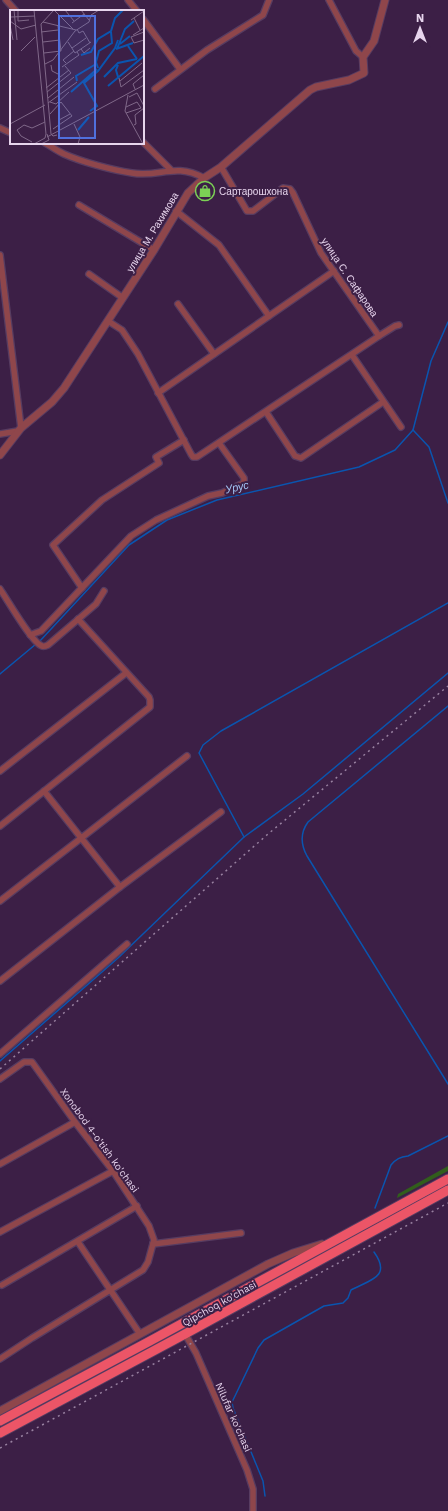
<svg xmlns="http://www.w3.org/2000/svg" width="448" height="1511" font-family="'Work Sans',sans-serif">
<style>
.green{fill:#325e1c}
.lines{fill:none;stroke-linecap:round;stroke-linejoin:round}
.stream{stroke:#0a55af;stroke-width:1.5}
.minor-casing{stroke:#573c61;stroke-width:8}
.tertiary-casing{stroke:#573c61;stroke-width:9}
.primary-casing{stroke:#573c61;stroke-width:11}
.minor{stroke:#8f464b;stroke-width:5.5}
.tertiary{stroke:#8f464b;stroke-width:7}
.primary{stroke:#ec5567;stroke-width:9}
.rail{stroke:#9881a0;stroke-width:1.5;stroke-dasharray:2 4;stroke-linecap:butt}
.labels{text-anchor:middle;stroke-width:4;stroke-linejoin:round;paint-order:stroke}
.poi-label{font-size:10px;fill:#e7d5ed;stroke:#3c1f46;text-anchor:start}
.street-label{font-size:10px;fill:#e7d5ed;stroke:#3c1f46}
.water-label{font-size:11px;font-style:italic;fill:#a2c3f2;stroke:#3c1f46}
.inset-river{fill:none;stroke:#0a55af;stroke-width:2}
.inset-road{fill:none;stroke:#806889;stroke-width:1}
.view{fill:#5070dd;fill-opacity:0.15;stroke:#5070dd;stroke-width:2}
.inset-edge{fill:none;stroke:#e7d5ed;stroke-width:2}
</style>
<rect width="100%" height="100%" fill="#3c1f46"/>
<polygon class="green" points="448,1166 448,1171 397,1198 398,1194"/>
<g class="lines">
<g class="stream">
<polyline points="413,430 429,447 448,503"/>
<polyline points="39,642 129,545 167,520 217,500 359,467 395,450 413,430 431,361 448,322"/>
<polyline points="0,674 36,644"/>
<path d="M448 706 308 822C300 833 301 845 307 856L448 1084"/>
<polyline points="244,837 199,753 203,745 221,731 448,603"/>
<polyline points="0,1061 118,958 244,837 303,794 448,673"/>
<path d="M375 1208 391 1165C396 1159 400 1157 408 1156L448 1136"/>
<path d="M265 1496 263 1481 233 1408 232 1402 235 1396 258 1348 264 1340 324 1306 343 1303 348 1298 351 1290C370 1280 392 1277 374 1252"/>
</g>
<g class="minor-casing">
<g id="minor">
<polyline points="6,0 16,11"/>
<polyline points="128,0 137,11"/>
<polyline points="329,0 356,51 363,57"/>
<polyline points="143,19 180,69"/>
<polyline points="155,89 207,50 263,15 269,0"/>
<polyline points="0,128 11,133"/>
<polyline points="143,142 171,170"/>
<path d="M45 143C51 146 57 151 64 154 82 162 112 170 132 173 160 178 174 162 204 178"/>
<polyline points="221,167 247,211 253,211 283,188 290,189 293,193 321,253 379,336"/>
<polyline points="79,205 154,250"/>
<polyline points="176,211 219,245 269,316"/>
<polyline points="0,255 21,428"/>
<polyline points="89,274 123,298"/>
<polyline points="178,304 214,354"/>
<polyline points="108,321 122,330 138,354 191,454 193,457 197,457 379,336 395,326 399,325"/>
<polyline points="352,355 401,427"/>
<polyline points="158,393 334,271"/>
<polyline points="266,412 295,456 301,458 383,402"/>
<polyline points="0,434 18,431"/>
<polyline points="82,588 53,545 102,500 159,463 156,457 184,440"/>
<path d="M0 589C7 599 32 643 42 646 44 647 46 646 48 645L96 604 104 591"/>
<polyline points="30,635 41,631 131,536 156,520 208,496 222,493 244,483 244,478 219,443"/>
<polyline points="0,771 126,673"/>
<polyline points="44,791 120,887"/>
<polyline points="0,826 150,707 150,700 149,697 78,619"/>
<polyline points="0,901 187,756"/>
<polyline points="0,981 120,887 221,812"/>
<polyline points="0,1054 127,944"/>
<polyline points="0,1079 24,1062 32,1062 75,1122 113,1171 149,1226 154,1240 148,1262 143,1270 32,1338 0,1359"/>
<polyline points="0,1164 75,1122"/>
<polyline points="0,1232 113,1171"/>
<polyline points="78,1242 140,1334"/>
<polyline points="153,1244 241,1233"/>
<polyline points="2,1285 137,1206"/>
<polyline points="185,1334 196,1353 247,1470 253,1489 253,1511"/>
</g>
</g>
<g class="tertiary-casing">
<g id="tertiary">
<polyline points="0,455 21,428 52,402 64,388 154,250 188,193 204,178 221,167 310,90 316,87 349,80 364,73 363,57 374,41 385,0"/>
<polyline points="0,1411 268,1264 293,1253 322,1244"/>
</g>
</g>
<g class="primary-casing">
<g id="primary">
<polyline points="0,1421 150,1341 448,1179"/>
<polyline points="0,1433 185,1334 448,1190"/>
</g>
</g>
<use href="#minor" class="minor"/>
<use href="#tertiary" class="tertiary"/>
<use href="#primary" class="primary"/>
<g class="rail">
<polyline points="0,1069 268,834 448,686"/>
<polyline points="0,1448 448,1203"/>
</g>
</g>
<defs>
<g id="shop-ring" transform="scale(1)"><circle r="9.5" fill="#3c1f46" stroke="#7cd155" stroke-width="1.5"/><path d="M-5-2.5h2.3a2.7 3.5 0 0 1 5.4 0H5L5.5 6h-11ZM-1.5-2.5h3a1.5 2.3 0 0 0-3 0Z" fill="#7cd155"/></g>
</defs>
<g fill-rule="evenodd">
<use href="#shop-ring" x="205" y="191"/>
</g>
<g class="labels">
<g class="poi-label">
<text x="219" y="195">Сартарошхона</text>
</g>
<g class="street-label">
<text transform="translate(152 232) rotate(-59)" y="4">улица М. Рахимова</text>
<text transform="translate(350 277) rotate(56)" y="4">улица С. Сафарова</text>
<text transform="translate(100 1140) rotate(54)" y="4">Xonobod 4-o'tish ko'chasi</text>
<text transform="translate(219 1303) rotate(-29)" y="4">Qipchoq ko'chasi</text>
<text transform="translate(234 1417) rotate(66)" y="4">Nilufar ko'chasi</text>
</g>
<g class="water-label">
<text transform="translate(237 487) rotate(-13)" y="4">Урус</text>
</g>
</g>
<g transform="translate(10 10)">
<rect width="134" height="134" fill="#3c1f46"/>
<path class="inset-river" d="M110 34 120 26M118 36 127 49M106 39 123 33M107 39 115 19 124 11M71 45 81 42 88 29 101 21 105 8 113 0M88 58 86 52 89 41 102 33 101 22M94 67 108 53 127 49M108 67 106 60 108 55M67 71 66 66 86 54M98 76 134 46M61 82 87 59M80 101 87 96 74 73 88 61 105 38 108 30M68 120 79 107"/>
<path class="inset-road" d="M4 0 7 30M8 0V11L19 10M44 0 31 14 41 124 43 126 47 125M44 0 63 19M55 0 64 11M71 0 79 10M1 7 25 6M124 8 130 20M121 10 134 1M0 11 11 19 26 15M33 12 66 20M62 13 74 4M0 15 3 30M48 16 51 41M67 19 69 23 73 21 80 33M31 22 48 20M134 22 121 27 124 33 134 30M123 25 134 18M33 32 50 30M58 32 65 43 81 32M62 38 76 28M71 39 74 43 80 38M11 41 25 27M34 43 51 41M56 53 53 50 64 41M35 54 43 50 65 21 79 12 81 5 89 0M41 55 42 61 48 64M52 57 69 45 67 42M109 68 111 77 134 60M110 71 132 53M36 78 59 60M125 79 123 74 134 65M37 82 61 63 55 56M118 85 115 101 133 134M119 87 127 83 134 96M38 88 64 67M40 92 46 94 59 82M38 93 67 72M116 103 131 98 127 92 116 97M40 104 51 92 62 106 43 119M49 110 60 104M0 114 35 95M64 114 70 127 68 134M14 115 7 120 11 126 22 132M14 115 22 118 35 112M124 115 126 114 125 105 134 98M37 127 134 75M24 134 35 128 36 124 24 0M31 134 39 130 37 124"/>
<path class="view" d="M49 6H85V128H49Z"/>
<rect width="134" height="134" class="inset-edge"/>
</g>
<g transform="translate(420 28)" stroke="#3c1f46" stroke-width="3" paint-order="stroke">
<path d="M0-3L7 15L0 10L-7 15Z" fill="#e7d5ed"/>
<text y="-6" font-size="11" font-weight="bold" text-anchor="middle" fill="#e7d5ed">N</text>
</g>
</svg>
